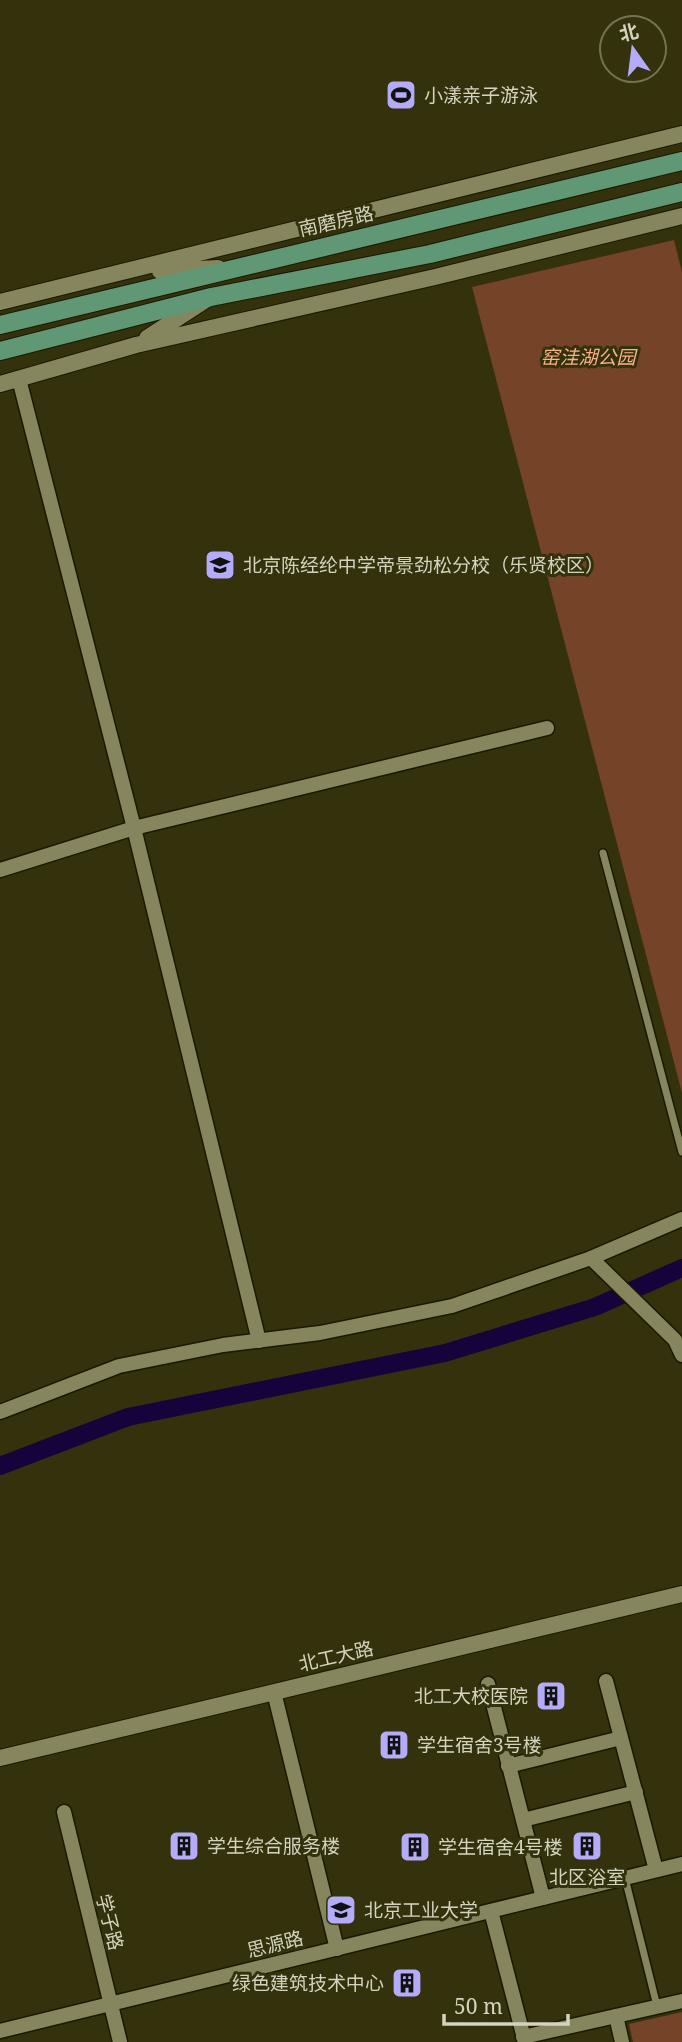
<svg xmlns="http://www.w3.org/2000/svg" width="682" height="2042" font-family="'Noto Serif','Noto Sans SC',serif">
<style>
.green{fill:#754328}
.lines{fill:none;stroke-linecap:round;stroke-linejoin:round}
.canal{stroke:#16033c;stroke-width:18}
.service-casing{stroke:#1a1900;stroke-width:10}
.minor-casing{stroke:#1a1900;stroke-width:17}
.tertiary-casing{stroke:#1a1900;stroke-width:18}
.primary-casing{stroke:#1a1900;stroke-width:20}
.service{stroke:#85855e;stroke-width:7}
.minor{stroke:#85855e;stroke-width:14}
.tertiary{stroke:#85855e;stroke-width:16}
.primary{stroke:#609876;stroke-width:18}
.labels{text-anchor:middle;stroke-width:6;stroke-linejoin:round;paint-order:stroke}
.poi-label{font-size:19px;fill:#d3d4bf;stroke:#33320c;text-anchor:start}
.street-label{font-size:19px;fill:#d3d4bf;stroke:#33320c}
.park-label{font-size:19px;font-style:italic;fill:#fbb088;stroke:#33320c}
</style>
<rect width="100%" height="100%" fill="#33320c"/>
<g class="green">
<polygon points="674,240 682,272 682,1093 472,287"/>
<polygon points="682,2012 682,2042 633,2042 629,2024"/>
</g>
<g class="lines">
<polyline class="canal" points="0,1466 128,1417 445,1353 595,1307 682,1268"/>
<g class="service-casing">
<g id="service">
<polyline points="603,853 682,1152"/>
<polyline points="625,1878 657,2006"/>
</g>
</g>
<g class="minor-casing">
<g id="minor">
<polyline points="19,379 134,828 259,1341"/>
<polyline points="0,870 134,828 547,728"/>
<polyline points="591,1258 675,1340 682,1355"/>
<polyline points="0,1412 119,1366 223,1345 320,1333 452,1306 591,1258 682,1219"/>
<polyline points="606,1681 656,1870"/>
<polyline points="488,1684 543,1898"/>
<polyline points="274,1692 337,1949"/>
<polyline points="508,1766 621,1738"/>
<polyline points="64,1812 120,2042"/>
<polyline points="523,1820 636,1792"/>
<polyline points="491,1911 525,2042"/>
<polyline points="616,2016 622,2042"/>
<polyline points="0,2031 682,1864"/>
<polyline points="523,2037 682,2001"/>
</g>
</g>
<g class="tertiary-casing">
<g id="tertiary">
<polyline points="160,271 218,268"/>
<polyline points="0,302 682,134"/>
<polyline points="147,338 204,301"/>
<polyline points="0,384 136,345 435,277 682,216"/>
<polyline points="0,1758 682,1594"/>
</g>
</g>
<g class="primary-casing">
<g id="primary">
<polyline points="0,325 682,161"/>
<polyline points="0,351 211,297 430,254 682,192"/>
</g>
</g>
<use href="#service" class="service"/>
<use href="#minor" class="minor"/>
<use href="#tertiary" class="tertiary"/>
<use href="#primary" class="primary"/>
</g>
<defs>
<g id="stadium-square" transform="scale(1.575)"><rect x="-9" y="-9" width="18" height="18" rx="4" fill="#b4acf9" stroke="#33320c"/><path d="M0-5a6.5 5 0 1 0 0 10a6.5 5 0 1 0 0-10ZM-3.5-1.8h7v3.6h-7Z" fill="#111"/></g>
<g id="school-square" transform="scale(1.575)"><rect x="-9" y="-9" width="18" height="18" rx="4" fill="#b4acf9" stroke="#33320c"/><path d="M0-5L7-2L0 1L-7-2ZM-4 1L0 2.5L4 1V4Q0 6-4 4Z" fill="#111"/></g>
<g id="building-square" transform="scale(1.575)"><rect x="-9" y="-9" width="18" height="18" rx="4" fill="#b4acf9" stroke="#33320c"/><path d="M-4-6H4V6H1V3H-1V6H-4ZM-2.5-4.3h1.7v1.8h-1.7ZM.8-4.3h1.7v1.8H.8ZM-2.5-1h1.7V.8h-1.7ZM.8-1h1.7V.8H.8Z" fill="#111"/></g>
<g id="university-square" transform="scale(1.575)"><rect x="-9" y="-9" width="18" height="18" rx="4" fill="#b4acf9" stroke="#33320c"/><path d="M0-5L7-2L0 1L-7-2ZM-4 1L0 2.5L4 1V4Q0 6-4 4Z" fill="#111"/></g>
</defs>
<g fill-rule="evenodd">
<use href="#stadium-square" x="401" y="95"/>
<use href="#school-square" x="220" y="565"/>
<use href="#building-square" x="551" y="1696"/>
<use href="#building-square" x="394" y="1745"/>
<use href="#building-square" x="184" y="1846"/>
<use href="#building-square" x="587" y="1846"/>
<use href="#building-square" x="415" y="1847"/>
<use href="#university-square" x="341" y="1910"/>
<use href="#building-square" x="407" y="1983"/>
</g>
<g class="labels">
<g class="poi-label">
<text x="424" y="102">小漾亲子游泳</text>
<text x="243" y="572">北京陈经纶中学帝景劲松分校（乐贤校区）</text>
<text x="528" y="1703" text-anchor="end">北工大校医院</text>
<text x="417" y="1752">学生宿舍3号楼</text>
<text x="207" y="1853">学生综合服务楼</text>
<text x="438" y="1854">学生宿舍4号楼</text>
<text x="587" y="1884" text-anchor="middle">北区浴室</text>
<text x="364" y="1917">北京工业大学</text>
<text x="384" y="1990" text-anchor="end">绿色建筑技术中心</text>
</g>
<g class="street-label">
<text transform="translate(336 221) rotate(-13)" y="7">南磨房路</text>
<text transform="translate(336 1656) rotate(-13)" y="7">北工大路</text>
<text transform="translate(110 1922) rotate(76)" y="7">学子路</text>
<text transform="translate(275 1944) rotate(-14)" y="7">思源路</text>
</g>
<g class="park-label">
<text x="588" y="364">窑洼湖公园</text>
</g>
</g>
<g transform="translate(633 49) rotate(346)"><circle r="33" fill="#33320c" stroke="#737354" stroke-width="2"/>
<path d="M0-5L12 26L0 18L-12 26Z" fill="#b4acf9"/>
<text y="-10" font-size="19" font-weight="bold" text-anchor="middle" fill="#d3d4bf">北</text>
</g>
<path d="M444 2014v10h124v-10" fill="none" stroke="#d3d4bf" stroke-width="3.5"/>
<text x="454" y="2014" font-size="21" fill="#d3d4bf" stroke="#33320c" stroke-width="5" paint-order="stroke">50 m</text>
</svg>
